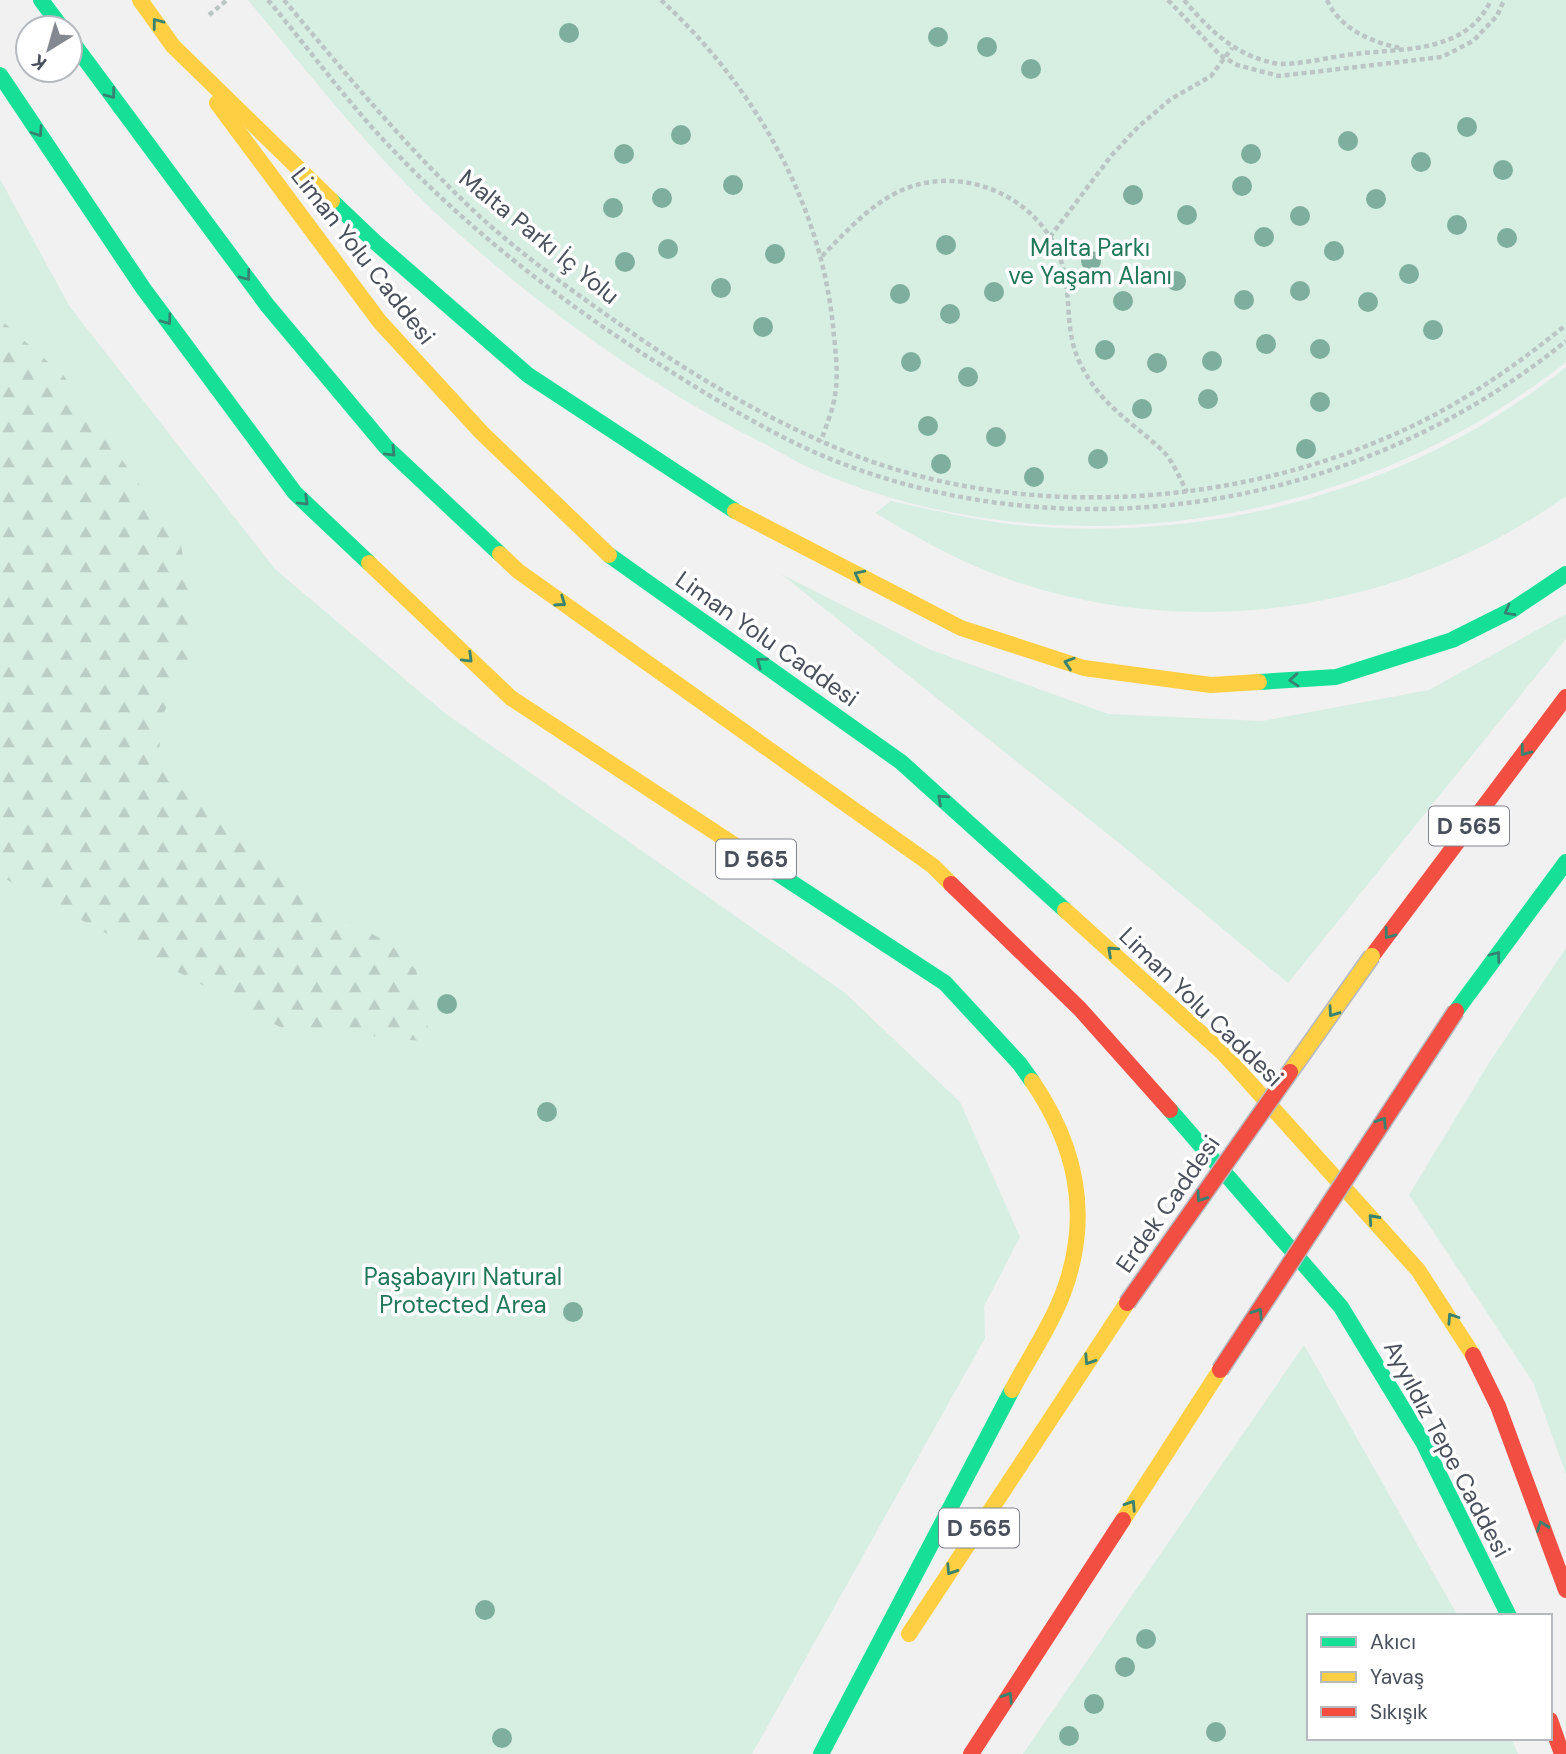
<svg xmlns="http://www.w3.org/2000/svg" width="1566" height="1754" font-family="'DM Sans',sans-serif">
<style>
.green{fill:#d7eee3}
.forest{fill:url(#forest-firs)}
.lines{fill:none;stroke-linecap:round;stroke-linejoin:round}
.path{stroke:#bbc5c3;stroke-width:4.5;stroke-dasharray:5 3.5;stroke-linecap:butt}
.fast{stroke:#16e098;stroke-width:16}
.slow{stroke:#ffcf43;stroke-width:16}
.jam{stroke:#f24e42;stroke-width:16}
.slow-bridge-casing{stroke:#b6b9c0;stroke-width:19;stroke-linecap:butt}
.jam-bridge-casing{stroke:#b6b9c0;stroke-width:19;stroke-linecap:butt}
.slow-bridge{stroke:#ffcf43;stroke-width:16}
.jam-bridge{stroke:#f24e42;stroke-width:16}
.tree{fill:#7eae9d}
.oneway{stroke:#378270}
.labels{text-anchor:middle;stroke-width:7;stroke-linejoin:round;paint-order:stroke}
.shield{fill:#fff;stroke:#80848c;stroke-width:2}
.shield-label{font-size:23px;font-weight:bold;fill:#49505b}
.street-label{font-size:24px;fill:#49505b;stroke:#fff}
.park-label{font-size:24px;fill:#1f7758;stroke:#fff}
</style>
<defs>
<pattern id="forest-firs" width="22" height="20" patternUnits="userSpaceOnUse" patternTransform="scale(1.75)"><rect width="22" height="20" fill="#d7eee3"/><path d="M5 1l3.5 6h-7zM16 11l3.5 6h-7z" fill="#bacec5"/></pattern>
</defs>
<rect width="100%" height="100%" fill="#f1f1f1"/>
<g class="green">
<path d="M248 0H1566V362C1361 525 1065 575 821 473 799 464 779 451 759 441 651 386 550 315 460 235 380 165 315 81 248 0Z"/>
<polygon points="0,179 70,307 275,569 446,714 844,992 960,1102 1020,1237 984,1306 985,1338 752,1754 0,1754"/>
<path d="M1566 367V496C1404 612 1186 646 997 575 954 559 915 536 875 513L891 501C941 512 991 524 1042 527 1229 539 1419 485 1566 367Z"/>
<polygon points="781,574 931,650 1108,714 1262,721 1429,690 1566,614 1566,639 1288,983 1124,847"/>
<polygon points="1566,948 1566,1474 1533,1382 1409,1195 1489,1063"/>
<polygon points="1304,1345 1458,1616 1309,1616 1309,1738 1511,1738 1518,1754 1023,1754"/>
</g>
<polygon class="forest" points="0,319 64,376 181,545 194,628 189,670 159,720 160,757 314,903 389,943 416,970 431,1042 280,1027 0,876"/>
<g class="lines">
<g class="path">
<path d="M268 0C310 50 349 105 395 152 482 243 586 320 694 386 736 412 782 439 828 458 1074 558 1362 507 1566 341"/>
<path d="M284 0C345 73 405 146 475 212 517 251 564 285 611 318 679 367 755 413 832 446 1006 522 1224 510 1395 434 1457 407 1513 368 1566 325"/>
<path d="M661 0C753 85 820 200 833 326 835 348 839 373 835 395 833 410 826 426 821 441"/>
<polyline points="1168,0 1220,55 1237,65 1279,76 1442,57 1473,41 1497,16 1504,0"/>
<path d="M1184 0C1211 32 1237 57 1279 64 1305 64 1329 57 1354 54 1403 48 1466 54 1491 0"/>
<path d="M1327 0C1340 29 1371 42 1400 48"/>
<polyline points="209,15 227,0"/>
<polyline points="1050,237 1111,156 1138,127 1171,99 1211,76 1232,48"/>
<path d="M822 256C844 234 866 209 894 194 957 160 1042 195 1062 264 1072 297 1064 331 1080 363 1101 406 1130 420 1163 451 1173 461 1180 479 1187 492"/>
</g>
<g class="fast">
<polyline points="41,0 62,28"/>
<polyline points="70,39 267,305 386,447 500,554"/>
<polyline points="0,75 143,288 295,493 369,563"/>
<polyline points="332,201 375,242 528,375 735,511"/>
<polyline points="609,555 901,762 1065,910"/>
<polyline points="1259,682 1336,677 1452,640 1512,610 1566,574"/>
<polyline points="739,848 945,983 1019,1063 1032,1081"/>
<polyline points="1456,1011 1566,862"/>
<polyline points="1170,1110 1341,1307 1423,1442 1509,1616"/>
<polyline points="821,1754 1012,1390"/>
</g>
<g class="slow">
<polyline points="140,0 173,46 332,201"/>
<polyline points="217,103 380,322 482,433 609,555"/>
<polyline points="735,511 961,628 1084,668 1211,685 1259,682"/>
<polyline points="500,554 518,571 933,866 951,884"/>
<polyline points="369,563 511,698 739,848"/>
<polyline points="1065,910 1223,1053 1418,1270 1473,1355"/>
<path d="M1012 1390C1029 1358 1055 1319 1066 1285 1091 1211 1075 1144 1032 1081"/>
<polyline points="1123,1520 1220,1370"/>
<polyline points="909,1634 1127,1303"/>
</g>
<g class="jam">
<polyline points="951,884 1080,1009 1170,1110"/>
<polyline points="1372,956 1566,697"/>
<polyline points="1473,1355 1498,1406 1566,1590"/>
<polyline points="1550,1720 1562,1754"/>
<polyline points="971,1754 1123,1520"/>
</g>
<g class="slow-bridge-casing">
<polyline id="slow-bridge" points="1290,1072 1372,956"/>
</g>
<g class="jam-bridge-casing">
<g id="jam-bridge">
<polyline points="1127,1303 1290,1072"/>
<polyline points="1220,1370 1456,1011"/>
</g>
</g>
<use href="#slow-bridge" class="slow-bridge"/>
<use href="#jam-bridge" class="jam-bridge"/>
</g>
<g class="tree">
<circle cx="569" cy="33" r="10"/>
<circle cx="938" cy="37" r="10"/>
<circle cx="987" cy="47" r="10"/>
<circle cx="1031" cy="69" r="10"/>
<circle cx="1467" cy="127" r="10"/>
<circle cx="681" cy="135" r="10"/>
<circle cx="1348" cy="141" r="10"/>
<circle cx="624" cy="154" r="10"/>
<circle cx="1251" cy="154" r="10"/>
<circle cx="1421" cy="162" r="10"/>
<circle cx="1503" cy="170" r="10"/>
<circle cx="733" cy="185" r="10"/>
<circle cx="1242" cy="186" r="10"/>
<circle cx="1133" cy="195" r="10"/>
<circle cx="662" cy="198" r="10"/>
<circle cx="1376" cy="199" r="10"/>
<circle cx="613" cy="208" r="10"/>
<circle cx="1187" cy="215" r="10"/>
<circle cx="1300" cy="216" r="10"/>
<circle cx="1457" cy="225" r="10"/>
<circle cx="1264" cy="237" r="10"/>
<circle cx="1507" cy="238" r="10"/>
<circle cx="946" cy="245" r="10"/>
<circle cx="668" cy="249" r="10"/>
<circle cx="1334" cy="251" r="10"/>
<circle cx="775" cy="254" r="10"/>
<circle cx="1091" cy="261" r="10"/>
<circle cx="625" cy="262" r="10"/>
<circle cx="1409" cy="274" r="10"/>
<circle cx="1176" cy="281" r="10"/>
<circle cx="721" cy="288" r="10"/>
<circle cx="1300" cy="291" r="10"/>
<circle cx="994" cy="292" r="10"/>
<circle cx="900" cy="294" r="10"/>
<circle cx="1244" cy="300" r="10"/>
<circle cx="1123" cy="301" r="10"/>
<circle cx="1368" cy="302" r="10"/>
<circle cx="950" cy="314" r="10"/>
<circle cx="763" cy="327" r="10"/>
<circle cx="1433" cy="330" r="10"/>
<circle cx="1266" cy="344" r="10"/>
<circle cx="1320" cy="349" r="10"/>
<circle cx="1105" cy="350" r="10"/>
<circle cx="1212" cy="361" r="10"/>
<circle cx="911" cy="362" r="10"/>
<circle cx="1157" cy="363" r="10"/>
<circle cx="968" cy="377" r="10"/>
<circle cx="1208" cy="399" r="10"/>
<circle cx="1320" cy="402" r="10"/>
<circle cx="1142" cy="409" r="10"/>
<circle cx="928" cy="426" r="10"/>
<circle cx="996" cy="437" r="10"/>
<circle cx="1306" cy="449" r="10"/>
<circle cx="1098" cy="459" r="10"/>
<circle cx="941" cy="464" r="10"/>
<circle cx="1034" cy="477" r="10"/>
<circle cx="447" cy="1004" r="10"/>
<circle cx="547" cy="1112" r="10"/>
<circle cx="573" cy="1312" r="10"/>
<circle cx="485" cy="1610" r="10"/>
<circle cx="1146" cy="1639" r="10"/>
<circle cx="1125" cy="1667" r="10"/>
<circle cx="1094" cy="1704" r="10"/>
<circle cx="1216" cy="1732" r="10"/>
<circle cx="1069" cy="1736" r="10"/>
<circle cx="502" cy="1738" r="10"/>
</g>
<defs><path id="oneway-chevron" d="M-2-3.5L2.5 0L-2 3.5" fill="none" stroke-width="1.6" stroke-linecap="round" stroke-linejoin="round" transform="scale(1.75)"/></defs>
<g class="oneway">
<use href="#oneway-chevron" transform="translate(157 23) rotate(-127)"/>
<use href="#oneway-chevron" transform="translate(111 94) rotate(53)"/>
<use href="#oneway-chevron" transform="translate(38 132) rotate(56)"/>
<use href="#oneway-chevron" transform="translate(246 276) rotate(53)"/>
<use href="#oneway-chevron" transform="translate(167 320) rotate(54)"/>
<use href="#oneway-chevron" transform="translate(391 452) rotate(45)"/>
<use href="#oneway-chevron" transform="translate(304 501) rotate(44)"/>
<use href="#oneway-chevron" transform="translate(859 575) rotate(-153)"/>
<use href="#oneway-chevron" transform="translate(561 602) rotate(35)"/>
<use href="#oneway-chevron" transform="translate(1509 611) rotate(151)"/>
<use href="#oneway-chevron" transform="translate(468 658) rotate(44)"/>
<use href="#oneway-chevron" transform="translate(761 662) rotate(-144)"/>
<use href="#oneway-chevron" transform="translate(1069 663) rotate(-162)"/>
<use href="#oneway-chevron" transform="translate(1294 680) rotate(176)"/>
<use href="#oneway-chevron" transform="translate(1525 751) rotate(127)"/>
<use href="#oneway-chevron" transform="translate(942 799) rotate(-138)"/>
<use href="#oneway-chevron" transform="translate(1389 934) rotate(127)"/>
<use href="#oneway-chevron" transform="translate(1112 951) rotate(-137)"/>
<use href="#oneway-chevron" transform="translate(1496 956) rotate(-53)"/>
<use href="#oneway-chevron" transform="translate(1333 1012) rotate(125)"/>
<use href="#oneway-chevron" transform="translate(1382 1122) rotate(-57)"/>
<use href="#oneway-chevron" transform="translate(1201 1197) rotate(125)"/>
<use href="#oneway-chevron" transform="translate(1373 1219) rotate(-132)"/>
<use href="#oneway-chevron" transform="translate(1258 1313) rotate(-57)"/>
<use href="#oneway-chevron" transform="translate(1452 1318) rotate(-124)"/>
<use href="#oneway-chevron" transform="translate(1089 1360) rotate(123)"/>
<use href="#oneway-chevron" transform="translate(1131 1505) rotate(-57)"/>
<use href="#oneway-chevron" transform="translate(1542 1526) rotate(-110)"/>
<use href="#oneway-chevron" transform="translate(951 1570) rotate(123)"/>
<use href="#oneway-chevron" transform="translate(1008 1697) rotate(-57)"/>
</g>
<g class="labels">
<g class="shield">
<rect x="1429" y="806.5" width="80" height="39" rx="5"/>
<rect x="716" y="839.5" width="80" height="39" rx="5"/>
<rect x="939" y="1508.5" width="80" height="39" rx="5"/>
</g>
<g class="shield-label">
<text x="1469" y="834">D 565</text>
<text x="756" y="867">D 565</text>
<text x="979" y="1536">D 565</text>
</g>
<g class="street-label">
<text transform="translate(539 237) rotate(39)" y="8">Malta Parkı İç Yolu</text>
<text transform="translate(363 256) rotate(52)" y="8">Liman Yolu Caddesi</text>
<text transform="translate(767 639) rotate(35)" y="8">Liman Yolu Caddesi</text>
<text transform="translate(1201 1007) rotate(44)" y="8">Liman Yolu Caddesi</text>
<text transform="translate(1168 1204) rotate(-55)" y="8">Erdek Caddesi</text>
<text transform="translate(1447 1449) rotate(62)" y="8">Ayyıldız Tepe Caddesi</text>
</g>
<g class="park-label">
<text x="1090" y="256">Malta Parkı<tspan x="1090" dy="28">ve Yaşam Alanı</tspan></text>
<text x="463" y="1285">Paşabayırı Natural<tspan x="463" dy="28">Protected Area</tspan></text>
</g>
</g>
<rect x="1307" y="1614" width="245" height="126" fill="#ffffff" stroke="#b6b9bd" stroke-width="2"/>
<rect x="1321" y="1637" width="35" height="10" fill="#16e098" stroke="#b6b9bd" stroke-width="2"/>
<text x="1370" y="1649" font-size="21" fill="#49505b">Akıcı</text>
<rect x="1321" y="1672" width="35" height="10" fill="#ffcf43" stroke="#b6b9bd" stroke-width="2"/>
<text x="1370" y="1684" font-size="21" fill="#49505b">Yavaş</text>
<rect x="1321" y="1707" width="35" height="10" fill="#f24e42" stroke="#b6b9bd" stroke-width="2"/>
<text x="1370" y="1719" font-size="21" fill="#49505b">Sıkışık</text>
<g transform="translate(49 49) rotate(217)"><circle r="33" fill="#ffffff" stroke="#b6b9bd" stroke-width="2"/>
<path d="M0-5L12 26L0 18L-12 26Z" fill="#848890"/>
<text y="-10" font-size="19" font-weight="bold" text-anchor="middle" fill="#49505b">K</text>
</g>
</svg>
